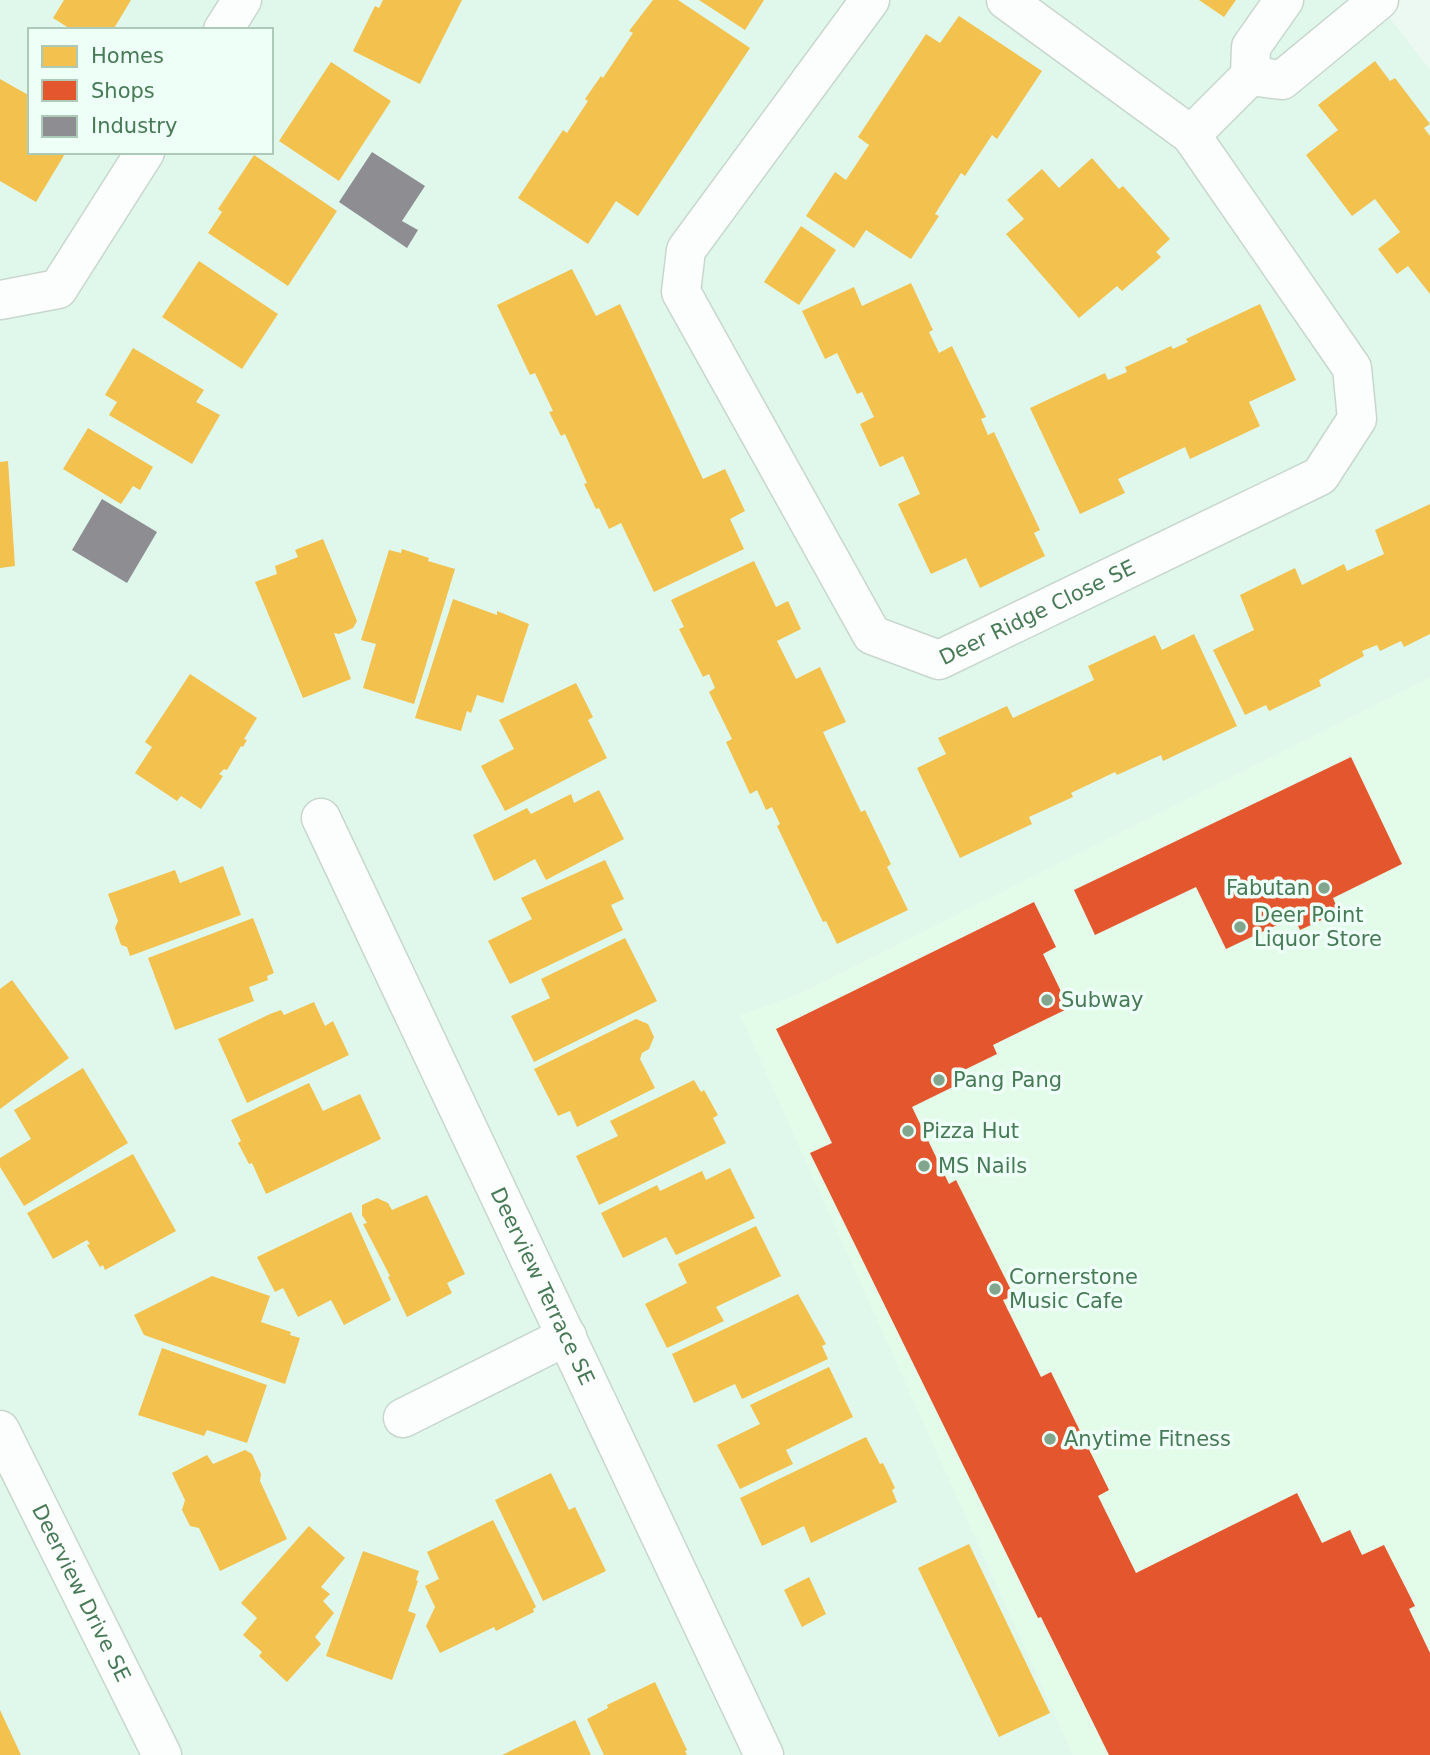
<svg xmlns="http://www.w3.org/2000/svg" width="1430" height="1755" font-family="'DejaVu Sans',sans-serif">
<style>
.residential{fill:#e0f8ec;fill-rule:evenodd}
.commercial{fill:#e2fce9}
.homes{fill:#f2c14e}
.shops{fill:#e4572e}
.industry{fill:#8d8d92}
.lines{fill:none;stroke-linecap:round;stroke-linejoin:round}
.minor-casing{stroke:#c8d7ce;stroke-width:41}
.minor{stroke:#fcfefd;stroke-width:38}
.poi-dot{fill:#81a68d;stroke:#eefff7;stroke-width:2.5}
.labels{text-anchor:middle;stroke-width:7;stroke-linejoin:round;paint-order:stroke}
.street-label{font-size:21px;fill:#487a57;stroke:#eefff7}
.poi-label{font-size:21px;fill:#487a57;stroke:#eefff7;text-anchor:start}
</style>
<rect width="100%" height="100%" fill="#ecf8f2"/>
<path class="residential" d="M0 0H1372L1395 25 1430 70V678L797 995 741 1016 1073 1755H0ZM30 30H271V152H30Z"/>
<polygon class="commercial" points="1430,678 1430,1755 1073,1755 740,1015 797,995"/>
<g class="homes">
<polygon points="64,0 131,0 113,30 72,30 53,18"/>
<polygon points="383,0 462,0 420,84 353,51 375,6 379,8"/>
<polygon points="653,0 678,0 750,48 638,216 616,201 588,244 518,198 563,130 567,133 588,101 585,99 601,76 603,78 633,33 629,31"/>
<polygon points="699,0 764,0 745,30"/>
<polygon points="1199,0 1236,0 1224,17"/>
<polygon points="959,16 1042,71 997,139 992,135 965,176 961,173 935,214 939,216 911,259 866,230 854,248 806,216 835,172 846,180 869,145 858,137 926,34 940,43"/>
<polygon points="1375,61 1390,81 1395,78 1430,124 1424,128 1430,136 1430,294 1408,266 1397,274 1378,249 1400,232 1375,199 1352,216 1306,155 1338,130 1318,105"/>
<polygon points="331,62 391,101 339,181 279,141"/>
<polygon points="0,79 30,96 30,152 66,152 36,202 0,181"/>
<polygon points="254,155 337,211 288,286 208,233 222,212 218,209"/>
<polygon points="1092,158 1119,189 1123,186 1170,239 1156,252 1161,257 1122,291 1117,286 1079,318 1006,234 1024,219 1007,200 1042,169 1059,188"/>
<polygon points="801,226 836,250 799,305 764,282"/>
<polygon points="199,261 278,314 242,369 162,317"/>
<polygon points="572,269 596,316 620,304 703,479 725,469 745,511 730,519 744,549 654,592 621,523 609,529 599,508 596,509 584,484 587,483 565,434 561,436 549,412 553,411 535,373 530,375 497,305"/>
<polygon points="911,283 933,330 929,332 939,353 952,346 986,417 981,419 988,435 994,432 1040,530 1034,533 1045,556 980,588 966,558 931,574 898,504 920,494 903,456 880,467 860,424 874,417 862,392 857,394 837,353 825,359 802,311 854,287 862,306"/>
<polygon points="1260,304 1296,380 1249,402 1260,426 1190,459 1185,447 1118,479 1125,493 1080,514 1030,408 1105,373 1108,380 1127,372 1125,367 1130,365 1171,346 1173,349 1188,342 1186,339"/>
<polygon points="133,348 204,390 196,402 220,415 192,464 109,415 117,402 105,395"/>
<polygon points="88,428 153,467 140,490 133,486 121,504 63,469"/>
<polygon points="8,461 15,566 0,568 0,462"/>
<polygon points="1430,504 1430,634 1404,647 1401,641 1380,651 1377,645 1362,651 1364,656 1319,680 1321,686 1269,711 1266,705 1245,715 1213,650 1254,630 1240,595 1295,568 1302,585 1344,564 1347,571 1384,554 1375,530"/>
<polygon points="323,539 357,621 353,628 339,634 334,633 351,679 303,698 255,582 277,574 275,566 298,557 295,550"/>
<polygon points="402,549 429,558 428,561 455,569 414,704 363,688 376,644 361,640 389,550 401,553"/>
<polygon points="754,561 776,607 788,601 801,629 777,641 796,679 820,667 846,722 823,732 861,812 865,810 891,864 887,867 908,910 837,944 826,921 823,922 777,826 780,824 772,807 766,810 757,790 750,794 726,742 732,739 709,692 715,688 709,674 703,677 679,629 684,627 671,600"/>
<polygon points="453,599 497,615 497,611 529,624 503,703 477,695 471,713 467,711 461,731 415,718"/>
<polygon points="1194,634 1237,726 1163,761 1161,755 1117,775 1115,772 1071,793 1073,797 1029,817 1032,824 960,858 917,768 946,754 938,738 1007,706 1013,718 1094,680 1088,666 1155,635 1162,650"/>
<polygon points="190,674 257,718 244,739 247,740 243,747 241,746 227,770 224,769 219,774 223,776 201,809 181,796 177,801 135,773 152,747 145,742"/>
<polygon points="576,683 593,717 588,720 607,758 505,811 481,766 514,749 499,720"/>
<polygon points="599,790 624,839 546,880 535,859 494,881 473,835 527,808 531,814 571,794 574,803"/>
<polygon points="605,860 624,899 611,905 623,930 510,984 488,941 532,919 521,898"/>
<polygon points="223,866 241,915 130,956 127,947 121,945 115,928 118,921 108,894 175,870 180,883"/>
<polygon points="253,918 274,973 267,976 268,980 249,987 254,1001 175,1030 148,958"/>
<polygon points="625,938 657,1001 534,1062 511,1016 550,998 541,979"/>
<polygon points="12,980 69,1058 0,1109 0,989"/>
<polygon points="314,1002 325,1026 333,1021 349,1055 247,1103 218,1039 270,1014 281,1010 284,1015"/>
<polygon points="636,1019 648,1024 654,1037 649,1049 642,1053 640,1059 655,1088 577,1127 570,1111 558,1116 534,1069"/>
<polygon points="83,1068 128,1143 24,1206 0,1167 0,1158 31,1139 14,1110"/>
<polygon points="694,1080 701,1092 704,1090 718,1115 713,1118 726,1143 599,1205 576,1156 618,1136 610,1121"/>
<polygon points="309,1083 323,1111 360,1094 381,1139 266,1194 252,1163 249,1164 238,1143 241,1141 231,1120"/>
<polygon points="133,1154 176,1231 105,1270 103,1265 100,1267 87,1245 90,1244 87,1240 53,1259 27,1213"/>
<polygon points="730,1168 755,1218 676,1255 666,1237 623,1258 601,1213 657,1185 660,1191 702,1171 706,1180"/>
<polygon points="427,1195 465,1274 447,1283 452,1293 407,1317 388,1277 390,1276 363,1224 367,1223 362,1215 362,1205 377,1198 388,1203 392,1210"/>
<polygon points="351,1212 391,1300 344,1325 331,1300 298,1317 283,1288 275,1292 257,1257"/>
<polygon points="756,1226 781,1276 716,1307 724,1321 667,1348 645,1304 687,1283 678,1264"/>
<polygon points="212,1276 270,1296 261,1322 291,1332 290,1335 300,1338 285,1384 144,1335 134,1315"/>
<polygon points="798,1294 826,1344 822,1346 828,1359 742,1399 735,1384 694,1403 672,1354"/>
<polygon points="162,1348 267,1385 247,1443 207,1430 204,1436 138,1415"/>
<polygon points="829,1367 853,1417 786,1450 793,1464 740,1489 717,1445 760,1424 750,1405"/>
<polygon points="866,1437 880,1464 883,1463 895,1488 892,1490 897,1502 811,1543 804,1526 762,1546 740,1498"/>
<polygon points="245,1450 252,1454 261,1474 260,1481 287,1539 220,1571 199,1528 190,1526 182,1510 185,1500 172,1473 207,1455 213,1464"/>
<polygon points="551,1473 569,1510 575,1507 606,1571 543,1601 495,1500"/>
<polygon points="493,1520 536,1607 533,1609 534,1612 496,1631 494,1627 440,1653 426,1626 435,1607 425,1586 439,1579 427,1552"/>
<polygon points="309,1526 345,1558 321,1587 330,1594 323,1601 334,1613 315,1637 321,1644 287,1682 259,1656 262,1652 243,1635 257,1618 241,1603"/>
<polygon points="969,1544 1050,1713 999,1737 918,1568"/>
<polygon points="363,1551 419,1571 416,1580 418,1581 408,1611 416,1614 392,1680 326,1656"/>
<polygon points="809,1577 826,1614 802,1627 784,1590"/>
<polygon points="655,1682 687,1750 685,1751 687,1755 604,1755 587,1719 608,1708 607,1705"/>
<polygon points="0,1710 21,1755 0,1755"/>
<polygon points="575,1720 591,1755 502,1755"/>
</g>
<g class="shops">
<polygon points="1351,757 1402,864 1333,898 1339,912 1300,930 1294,917 1226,949 1196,887 1095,935 1074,890"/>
<polygon points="1034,902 1056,947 1043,954 1069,1008 993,1045 997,1054 958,1073 963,1082 912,1107 949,1184 956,1180 1014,1296 1003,1300 1041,1377 1051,1372 1109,1490 1098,1496 1136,1573 1297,1493 1322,1543 1350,1530 1362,1555 1384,1545 1415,1606 1409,1609 1430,1653 1430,1755 1109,1755 1041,1617 1038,1618 810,1153 832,1143 776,1029"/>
</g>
<g class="industry">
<polygon points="372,152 425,186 402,221 418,230 407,248 339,202"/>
<polygon points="102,499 157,532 127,583 72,550"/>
</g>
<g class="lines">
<g class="minor-casing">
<g id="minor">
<path id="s1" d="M870 0 686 250 681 292 872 635 939 660 1320 476 1357 419 1352 368 1191 135 1006 0"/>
<polyline points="223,30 242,0"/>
<polyline points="1250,76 1282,80 1379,0"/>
<polyline points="1191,135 1250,76 1251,47 1284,0"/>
<polyline points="0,300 58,289 145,152"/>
<path id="s2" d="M321 818 764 1755"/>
<polyline points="403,1418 567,1336"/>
<path id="s3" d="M0 1430 162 1755"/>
</g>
</g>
<use href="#minor" class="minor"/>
</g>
<g class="poi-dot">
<circle cx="1324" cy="888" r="7"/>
<circle cx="1240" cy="927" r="7"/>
<circle cx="1047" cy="1000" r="7"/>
<circle cx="939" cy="1080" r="7"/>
<circle cx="908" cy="1131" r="7"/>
<circle cx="924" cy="1166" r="7"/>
<circle cx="995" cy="1289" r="7"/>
<circle cx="1050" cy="1439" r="7"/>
</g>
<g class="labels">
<g class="street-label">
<text dy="7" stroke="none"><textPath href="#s1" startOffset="926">Deer Ridge Close SE</textPath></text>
<text dy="7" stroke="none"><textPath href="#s2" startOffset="518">Deerview Terrace SE</textPath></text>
<text dy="7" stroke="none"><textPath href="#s3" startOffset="182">Deerview Drive SE</textPath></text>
</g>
<g class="poi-label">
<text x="1310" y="895" text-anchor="end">Fabutan</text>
<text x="1254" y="922">Deer Point<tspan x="1254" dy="24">Liquor Store</tspan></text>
<text x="1061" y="1007">Subway</text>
<text x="953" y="1087">Pang Pang</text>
<text x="922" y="1138">Pizza Hut</text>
<text x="938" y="1173">MS Nails</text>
<text x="1009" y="1284">Cornerstone<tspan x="1009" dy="24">Music Cafe</tspan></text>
<text x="1064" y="1446">Anytime Fitness</text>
</g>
</g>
<rect x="28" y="28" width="245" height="126" fill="#eefff7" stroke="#accab7" stroke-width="2"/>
<rect x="42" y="46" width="35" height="21" fill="#f2c14e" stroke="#accab7" stroke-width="2"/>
<text x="91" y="63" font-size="21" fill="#487a57">Homes</text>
<rect x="42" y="80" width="35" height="21" fill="#e4572e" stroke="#accab7" stroke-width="2"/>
<text x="91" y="98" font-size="21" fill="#487a57">Shops</text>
<rect x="42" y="116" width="35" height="21" fill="#8d8d92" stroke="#accab7" stroke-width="2"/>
<text x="91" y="133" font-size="21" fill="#487a57">Industry</text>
</svg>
